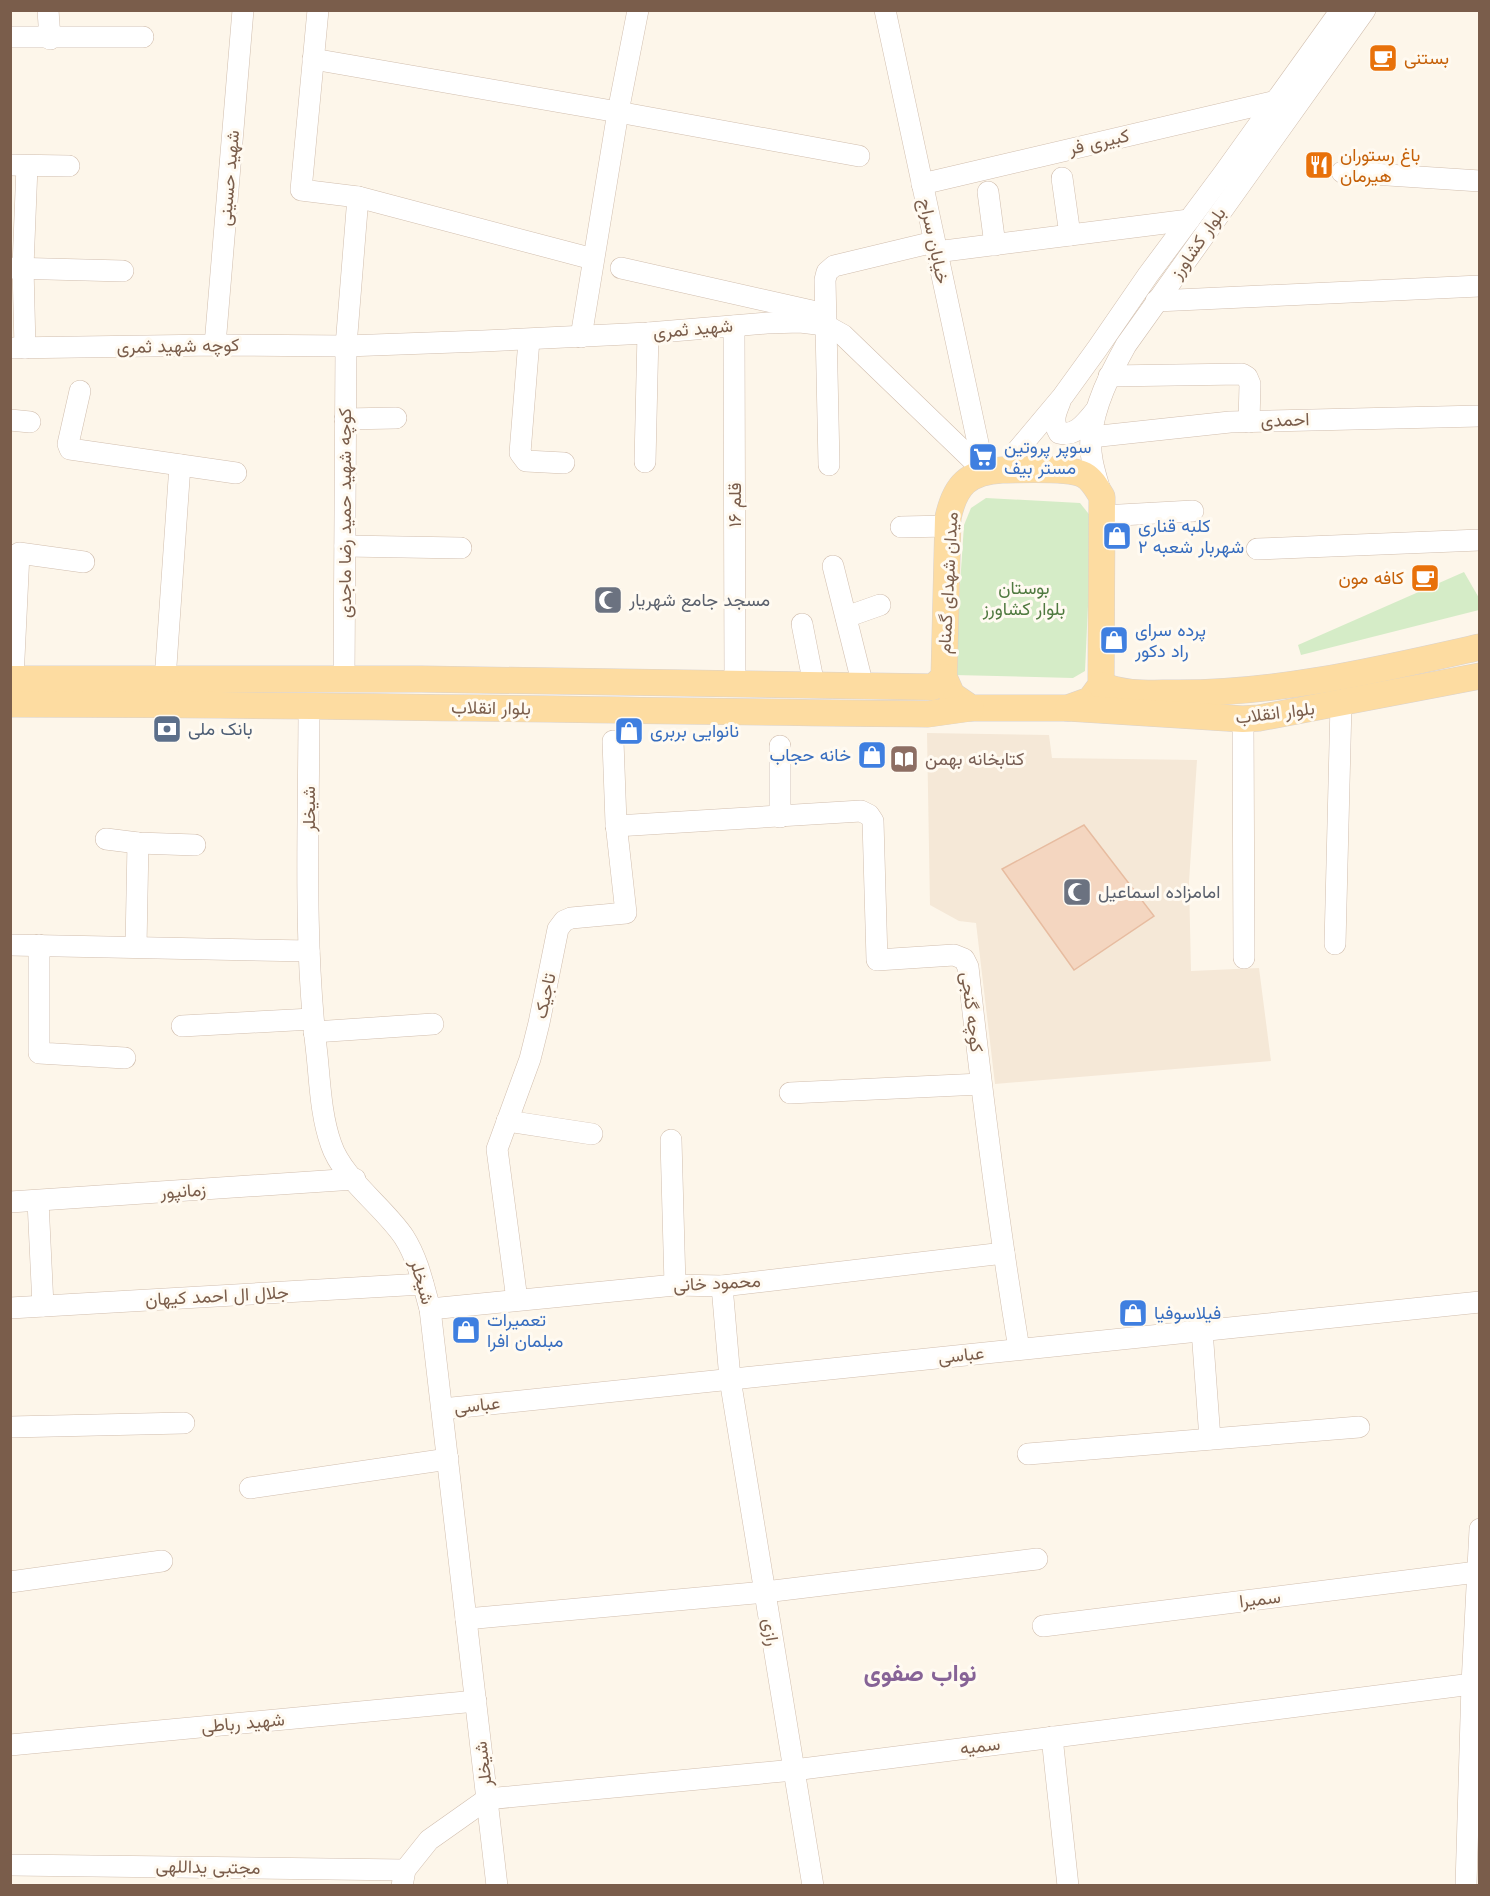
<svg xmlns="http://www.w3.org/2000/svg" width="1490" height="1896" font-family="Jost,Vazirmatn,sans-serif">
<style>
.residential{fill:#f5e8d7}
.green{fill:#d5ecc7}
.building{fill:#f4d6c0;stroke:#e7bca0;stroke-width:1.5}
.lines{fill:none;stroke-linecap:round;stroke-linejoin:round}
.minor-casing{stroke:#d1beae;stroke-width:22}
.major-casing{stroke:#dad2cd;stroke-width:27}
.minor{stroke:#fff;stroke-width:21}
.major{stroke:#fddca1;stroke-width:26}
.labels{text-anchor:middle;stroke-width:6;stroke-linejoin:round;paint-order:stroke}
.food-label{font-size:18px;fill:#c56008;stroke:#fffaf1;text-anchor:start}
.street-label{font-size:18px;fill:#7a5d4b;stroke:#fffaf1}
.shop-label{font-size:18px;fill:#366cbe;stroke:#fffaf1;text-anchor:start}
.park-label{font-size:18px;fill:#507a40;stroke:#fffaf1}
.worship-label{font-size:18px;fill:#5b616d;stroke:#fffaf1;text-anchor:start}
.service-label{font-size:18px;fill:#4e5e75;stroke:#fffaf1;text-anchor:start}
.education-label{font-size:18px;fill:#785e54;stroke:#fffaf1;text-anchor:start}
.district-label{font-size:24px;font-weight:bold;fill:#866396;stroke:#fffaf1}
</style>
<rect width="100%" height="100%" fill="#fdf6ea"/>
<polygon class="residential" points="927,733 1049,735 1052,758 1197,760 1189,882 1191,971 1259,968 1271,1061 995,1084 976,923 959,921 930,905"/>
<g class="green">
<polygon points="986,498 1080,503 1092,518 1085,671 1073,678 954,675 964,525 971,508"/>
<polygon points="1464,572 1479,598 1479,610 1301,655 1298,645"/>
</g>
<polygon class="building" points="1084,825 1154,916 1074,970 1002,869"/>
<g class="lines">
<g class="minor-casing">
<g id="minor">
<polyline points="48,10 50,39"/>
<polyline points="318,10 301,190 358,197 593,259"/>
<polyline points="885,10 984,471"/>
<polyline points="10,37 143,37"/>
<polyline points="313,59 618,112 859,156"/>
<polyline points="10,165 69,166"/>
<polyline points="1342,172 1480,181"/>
<polyline points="1062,178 1070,235"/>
<polyline points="922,184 1276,101"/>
<polyline points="988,192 995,245"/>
<polyline points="936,252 1189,220"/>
<polyline points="10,268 123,271"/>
<polyline points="621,268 812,311 823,322"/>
<polyline points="1156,301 1480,286"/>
<polyline points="734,326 735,684"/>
<polyline points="581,337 618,112 638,10"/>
<polyline points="529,340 520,453 526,461 564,463"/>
<polyline points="215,345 243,10"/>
<polyline points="10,348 215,345 346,346 483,341 648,333 767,323 800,322 825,325 843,335 984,471"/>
<polyline points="25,348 23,267 27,166"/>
<polyline points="1109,376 1242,374 1247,377 1250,384 1249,422"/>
<polyline points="80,391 68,444 70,449 236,473"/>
<path d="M1060 402C1055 414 1052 421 1059 433 1076 437 1086 422 1096 410"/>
<polyline points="345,419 396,418"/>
<polyline points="10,420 30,422"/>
<polyline points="1091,437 1230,422 1480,416"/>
<polyline points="1016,452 1063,396 1097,349 1148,275 1224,173 1341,10"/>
<polyline points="645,462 648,333"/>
<polyline points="829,465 825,280 827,272 834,266 934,242"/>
<path d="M1101 494C1096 476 1089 457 1091 438 1094 405 1110 374 1126 345L1365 10"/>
<polyline points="1102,516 1193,511"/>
<polyline points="901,527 948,526"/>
<polyline points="345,546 461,548"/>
<polyline points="1257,549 1480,540"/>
<polyline points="833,566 863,686"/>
<polyline points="846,617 880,605"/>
<polyline points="802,624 814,685"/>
<polyline points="13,679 19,553 84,562"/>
<polyline points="165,680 180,465"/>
<polyline points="344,680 346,346 358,197"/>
<path d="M309 705C309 821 303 939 317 1055 320 1084 321 1116 331 1144 342 1178 384 1207 404 1237 418 1259 423 1284 430 1309L497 1886"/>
<polyline points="1243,719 1244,958"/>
<polyline points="780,746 780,817"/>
<path d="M616 826 861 811 869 815 873 821 877 960 954 955 964 959 968 967C982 1095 998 1222 1019 1349"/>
<polyline points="106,839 138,843 195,845"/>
<polyline points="1335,944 1341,704"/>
<polyline points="10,945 309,951"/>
<polyline points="39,945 39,1053 125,1058"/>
<polyline points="136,946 138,843"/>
<polyline points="182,1026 312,1019"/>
<polyline points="314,1032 433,1024"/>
<polyline points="790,1093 981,1084"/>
<polyline points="507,1121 592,1134"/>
<polyline points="671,1140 675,1285"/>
<polyline points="38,1201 43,1306"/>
<polyline points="10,1202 355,1179"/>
<polyline points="722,1286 730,1379 813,1886"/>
<polyline points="517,1300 497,1149 530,1059 539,1023 558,929 564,921 571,918 626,913 616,823 613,741"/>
<polyline points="10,1308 423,1284"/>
<polyline points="430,1309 675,1285 722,1286 1004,1253"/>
<polyline points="1202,1330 1210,1439"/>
<polyline points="442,1409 1480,1302"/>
<polyline points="10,1427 184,1423"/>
<polyline points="1028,1454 1359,1427"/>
<polyline points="250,1488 448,1459"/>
<polyline points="10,1582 162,1561"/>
<polyline points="466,1619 765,1592 1037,1559"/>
<polyline points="1043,1626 1477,1572"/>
<polyline points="1052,1737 1068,1886"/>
<polyline points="10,1745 476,1701"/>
<polyline points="10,1865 405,1870"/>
<polyline points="402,1886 405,1870 429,1840 487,1799 794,1770 1472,1684"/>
<polyline points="1466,1886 1472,1684 1480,1529"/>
</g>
</g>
<g class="major-casing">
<g id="major">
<path d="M1002 470C1021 470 1069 467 1084 475 1093 480 1097 489 1102 497L1101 685 1090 700 1068 708H971L952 695 944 677 948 518C955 485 968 472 1002 470Z"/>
<polyline points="10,679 421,679 933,687 944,677"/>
<path d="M1101 685C1124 695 1149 693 1173 693 1277 694 1378 670 1480 647"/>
<path d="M10 704C316 704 622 711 928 714L971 708"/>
<polyline points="1068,708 1243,719 1259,718 1480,676"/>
</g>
</g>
<use href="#minor" class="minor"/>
<use href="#major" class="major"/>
</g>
<defs>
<g id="cafe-square" transform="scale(1.5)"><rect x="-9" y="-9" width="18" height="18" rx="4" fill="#e8710a" stroke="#fffaf1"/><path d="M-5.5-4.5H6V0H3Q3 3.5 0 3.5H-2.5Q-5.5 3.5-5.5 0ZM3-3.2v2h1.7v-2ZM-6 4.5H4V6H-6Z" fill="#fff"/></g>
<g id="restaurant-square" transform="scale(1.5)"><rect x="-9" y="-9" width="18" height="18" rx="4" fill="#e8710a" stroke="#fffaf1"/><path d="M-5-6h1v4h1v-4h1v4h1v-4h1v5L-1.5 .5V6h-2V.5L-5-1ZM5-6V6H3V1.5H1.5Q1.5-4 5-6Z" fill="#fff"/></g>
<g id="supermarket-square" transform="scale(1.5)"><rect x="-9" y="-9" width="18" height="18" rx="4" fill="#3f7fe0" stroke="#fffaf1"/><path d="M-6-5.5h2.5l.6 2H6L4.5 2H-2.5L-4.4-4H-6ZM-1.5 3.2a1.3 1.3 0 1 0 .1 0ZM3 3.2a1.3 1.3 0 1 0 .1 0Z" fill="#fff"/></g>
<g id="shop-square" transform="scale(1.5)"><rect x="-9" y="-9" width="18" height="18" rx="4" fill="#3f7fe0" stroke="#fffaf1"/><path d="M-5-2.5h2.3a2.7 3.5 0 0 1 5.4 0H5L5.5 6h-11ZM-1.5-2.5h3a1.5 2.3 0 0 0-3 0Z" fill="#fff"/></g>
<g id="mosque-square" transform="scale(1.5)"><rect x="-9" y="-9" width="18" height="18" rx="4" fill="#6b7280" stroke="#fffaf1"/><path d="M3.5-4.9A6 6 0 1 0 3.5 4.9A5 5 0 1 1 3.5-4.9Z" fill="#fff"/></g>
<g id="bank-square" transform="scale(1.5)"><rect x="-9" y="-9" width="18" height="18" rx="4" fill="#5c6f8a" stroke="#fffaf1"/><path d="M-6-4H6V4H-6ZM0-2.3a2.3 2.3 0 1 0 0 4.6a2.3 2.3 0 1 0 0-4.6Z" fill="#fff"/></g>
<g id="library-square" transform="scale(1.5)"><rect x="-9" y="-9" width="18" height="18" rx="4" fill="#8d6e63" stroke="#fffaf1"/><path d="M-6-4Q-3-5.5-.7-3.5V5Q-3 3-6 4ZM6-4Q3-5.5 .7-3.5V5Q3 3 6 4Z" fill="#fff"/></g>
</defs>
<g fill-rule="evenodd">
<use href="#cafe-square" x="1383" y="58"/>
<use href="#restaurant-square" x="1319" y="165"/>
<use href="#supermarket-square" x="983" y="457"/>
<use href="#shop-square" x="1117" y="536"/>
<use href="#cafe-square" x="1425" y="578"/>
<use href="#mosque-square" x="608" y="600"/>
<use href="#shop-square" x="1114" y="640"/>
<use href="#bank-square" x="167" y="729"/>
<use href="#shop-square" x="629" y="731"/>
<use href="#shop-square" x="872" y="755"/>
<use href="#library-square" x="904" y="759"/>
<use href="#mosque-square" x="1077" y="892"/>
<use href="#shop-square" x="1133" y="1313"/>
<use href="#shop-square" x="466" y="1330"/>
</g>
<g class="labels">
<g class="food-label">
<text x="1404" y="64">بستنی</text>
<text x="1340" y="161">باغ رستوران<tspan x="1340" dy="21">هیرمان</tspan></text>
<text x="1404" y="584" text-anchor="end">کافه مون</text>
</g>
<g class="street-label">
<text transform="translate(1099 142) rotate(-13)" y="6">کبیری فر</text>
<text transform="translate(229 178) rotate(-85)" y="6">شهید حسینی</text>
<text transform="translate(934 241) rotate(78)" y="6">خیابان سراج</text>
<text transform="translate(1198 243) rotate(-55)" y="6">بلوار کشاورز</text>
<text transform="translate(693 329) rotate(-5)" y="6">شهید ثمری</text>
<text transform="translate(178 346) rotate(-1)" y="6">کوچه شهید ثمری</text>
<text transform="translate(1285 420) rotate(-2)" y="6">احمدی</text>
<text transform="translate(735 505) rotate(-90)" y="6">قلم ۱۶</text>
<text transform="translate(345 513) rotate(-90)" y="6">کوچه شهید حمید رضا ماجدی</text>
<text transform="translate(948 583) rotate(-87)" y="6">میدان شهدای گمنام</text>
<text transform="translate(491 708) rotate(1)" y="6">بلوار انقلاب</text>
<text transform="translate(1275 713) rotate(-7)" y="6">بلوار انقلاب</text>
<text transform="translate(309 809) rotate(-90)" y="6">شیخلر</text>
<text transform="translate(545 996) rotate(-78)" y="6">تاجیک</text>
<text transform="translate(972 1012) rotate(83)" y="6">کوچه گنجی</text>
<text transform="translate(183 1191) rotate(-4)" y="6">زمانپور</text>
<text transform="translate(422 1282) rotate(74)" y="6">شیخلر</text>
<text transform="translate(717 1283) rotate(-3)" y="6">محمود خانی</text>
<text transform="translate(217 1296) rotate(-3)" y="6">جلال ال احمد کیهان</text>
<text transform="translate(961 1355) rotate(-6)" y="6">عباسی</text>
<text transform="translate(477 1405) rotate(-6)" y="6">عباسی</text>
<text transform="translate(1260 1599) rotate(-7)" y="6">سمیرا</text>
<text transform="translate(771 1632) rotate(81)" y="6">رازی</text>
<text transform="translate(243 1723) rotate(-5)" y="6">شهید رباطی</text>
<text transform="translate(980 1746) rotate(-7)" y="6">سمیه</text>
<text transform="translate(483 1764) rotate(-97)" y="6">شیخلر</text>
<text transform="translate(208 1867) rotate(1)" y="6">مجتبی یداللهی</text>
</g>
<g class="shop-label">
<text x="1004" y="453">سوپر پروتین<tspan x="1004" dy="21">مستر بیف</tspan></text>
<text x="1138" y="532">کلبه قناری<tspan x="1138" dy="21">شهربار شعبه ۲</tspan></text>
<text x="1135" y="636">پرده سرای<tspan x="1135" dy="21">راد دکور</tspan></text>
<text x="650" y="737">نانوایی بربری</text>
<text x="851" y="761" text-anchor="end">خانه حجاب</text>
<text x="1154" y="1319">فیلاسوفیا</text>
<text x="487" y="1326">تعمیرات<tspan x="487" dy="21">مبلمان افرا</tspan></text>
</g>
<g class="park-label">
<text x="1024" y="594">بوستان<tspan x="1024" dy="21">بلوار کشاورز</tspan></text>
</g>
<g class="worship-label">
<text x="629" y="606">مسجد جامع شهریار</text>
<text x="1098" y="898">امامزاده اسماعیل</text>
</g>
<g class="service-label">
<text x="188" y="735">بانک ملی</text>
</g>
<g class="education-label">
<text x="925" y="765">کتابخانه بهمن</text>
</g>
<g class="district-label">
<text x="920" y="1681">نواب صفوی</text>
</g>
</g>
<rect width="1490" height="1896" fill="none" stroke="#7a5d4b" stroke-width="24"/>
</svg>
